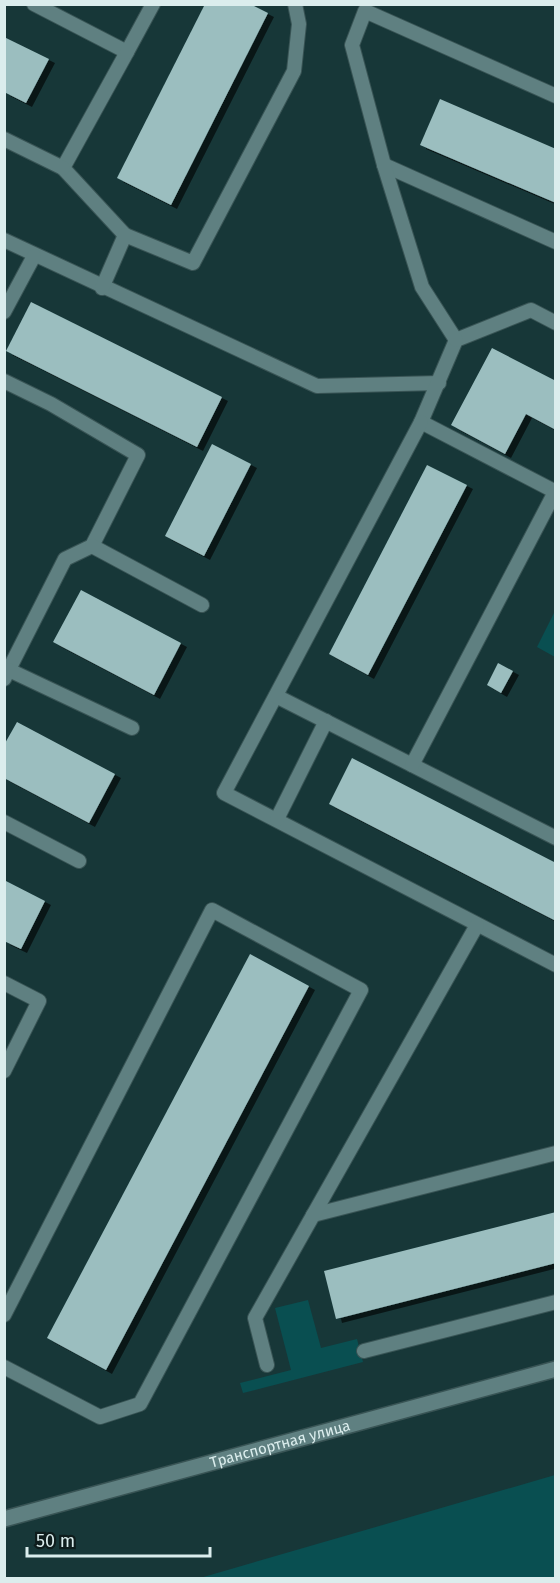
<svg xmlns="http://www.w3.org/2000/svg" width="560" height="1583" font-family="'Fira Sans',sans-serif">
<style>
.green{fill:#094f51}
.building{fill:#9bbebf;filter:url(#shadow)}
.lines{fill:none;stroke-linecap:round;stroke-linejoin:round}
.service-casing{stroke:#395455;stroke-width:16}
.tertiary-casing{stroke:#395455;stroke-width:18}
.service{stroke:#5f8081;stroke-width:14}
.tertiary{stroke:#5f8081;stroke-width:15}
.labels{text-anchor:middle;stroke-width:6;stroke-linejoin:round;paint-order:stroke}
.street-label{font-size:15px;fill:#dbeded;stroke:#0e1c1c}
</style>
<defs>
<filter id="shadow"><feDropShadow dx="6" dy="4" stdDeviation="0" flood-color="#0009"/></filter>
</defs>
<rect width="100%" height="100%" fill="#173738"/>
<g class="green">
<polygon points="555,611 555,657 537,647"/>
<polygon points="308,1300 321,1348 357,1339 363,1362 243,1393 240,1383 291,1370 275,1308"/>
<polygon points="555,1475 555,1578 200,1578"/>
</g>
<g class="building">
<polygon points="205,4 250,4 268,13 171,205 117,178"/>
<polygon points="4,37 49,59 26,103 4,92"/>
<polygon points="440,99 556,149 556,203 420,145"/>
<polygon points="31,302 222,397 197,447 6,351"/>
<polygon points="492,348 556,381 556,430 526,414 505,454 451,425"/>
<polygon points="212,444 251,464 204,556 165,536"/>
<polygon points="427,465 467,485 368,675 329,654"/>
<polygon points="81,590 181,643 154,695 53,642"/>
<polygon points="498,663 513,671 501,693 487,685"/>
<polygon points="17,722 115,774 89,823 4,778 4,745"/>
<polygon points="352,758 556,863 556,921 329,804"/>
<polygon points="4,880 45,901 21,949 4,941"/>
<polygon points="250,954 309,986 106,1370 47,1338"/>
<polygon points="556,1212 556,1263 336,1319 324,1271"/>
</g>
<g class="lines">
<g class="service-casing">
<g id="service">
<polyline points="34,4 127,52 63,168 125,235"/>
<polyline points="127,52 153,4"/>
<polyline points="4,139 63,168"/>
<polyline points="384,165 556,242"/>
<polyline points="4,240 317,386 439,383"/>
<polyline points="102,288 125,235 193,263 294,71 299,24 295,4"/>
<polyline points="4,312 34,256"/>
<polyline points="556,323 531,310 456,340 421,422 556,492"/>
<polyline points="456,340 422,287 384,165 352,45 365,11 556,96"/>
<polyline points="4,381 51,404 138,455 92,546 65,559 4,679"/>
<polyline points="421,422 224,793 556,965"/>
<polyline points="92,546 202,605"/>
<polyline points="9,670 132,728"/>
<polyline points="276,696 556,838"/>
<polyline points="412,765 555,492"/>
<polyline points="277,819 326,721"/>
<polyline points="4,822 79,861"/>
<polyline points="4,983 39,1001 4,1071"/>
<polyline points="313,1215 556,1153"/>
<polyline points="4,1315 212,910 361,990 140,1404 100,1417 4,1367"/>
<polyline points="364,1351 556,1302"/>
<polyline points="267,1365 255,1318 477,925"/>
</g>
</g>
<g class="tertiary-casing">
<g id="tertiary">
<path id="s1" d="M4 1519 556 1369"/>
</g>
</g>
<use href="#service" class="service"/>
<use href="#tertiary" class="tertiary"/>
</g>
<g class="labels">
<g class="street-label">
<text dy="5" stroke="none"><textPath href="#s1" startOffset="286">Транспортная улица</textPath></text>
</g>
</g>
<rect width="560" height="1583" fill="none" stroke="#dbeded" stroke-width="12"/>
<path d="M27 1547v9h183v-9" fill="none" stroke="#dbeded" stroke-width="3"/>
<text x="36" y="1547" font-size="18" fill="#dbeded" stroke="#0e1c1c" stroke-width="4.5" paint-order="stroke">50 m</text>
</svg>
